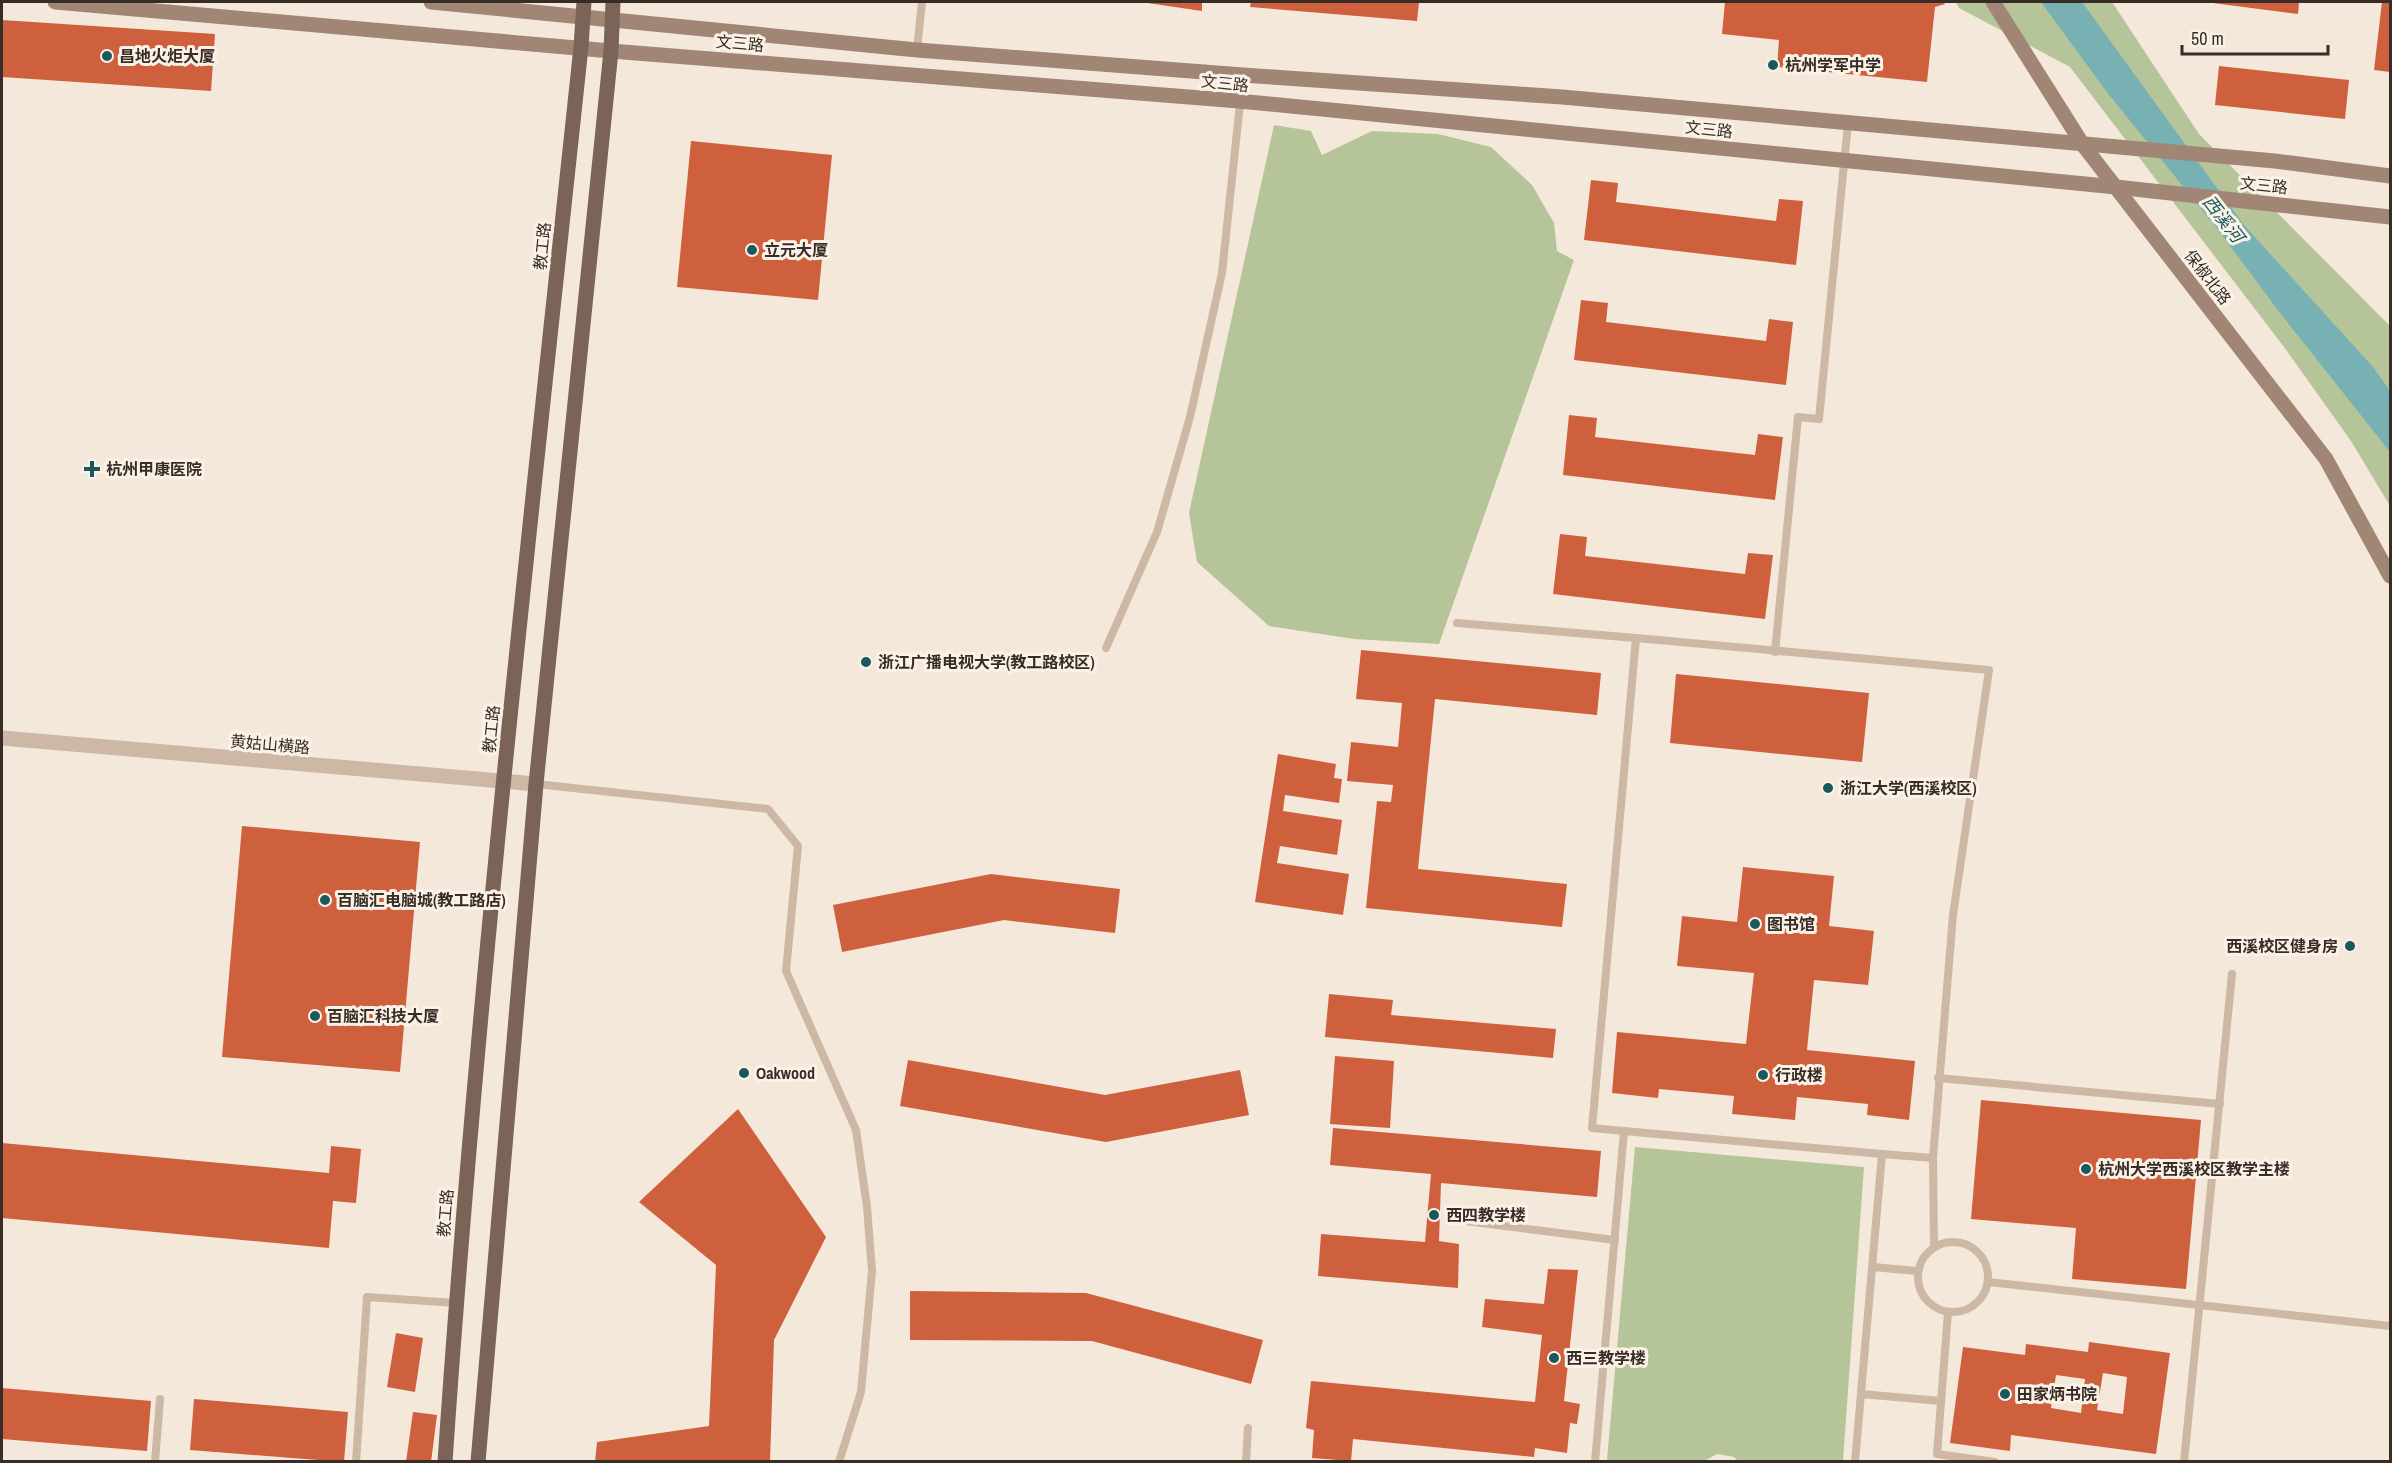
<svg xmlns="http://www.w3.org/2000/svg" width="2392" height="1463" font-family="'Archivo Narrow','Noto Sans SC',sans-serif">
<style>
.green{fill:#b6c499}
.water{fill:#77b1b3}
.building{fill:#cf603d;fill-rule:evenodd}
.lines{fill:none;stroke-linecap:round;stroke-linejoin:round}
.service{stroke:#cdb7a5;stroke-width:8}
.tertiary{stroke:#cdb7a5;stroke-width:15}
.secondary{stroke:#a18676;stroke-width:15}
.primary{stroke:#7b6357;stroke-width:15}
.poi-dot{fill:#19595d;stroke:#fbf2e7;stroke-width:2}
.labels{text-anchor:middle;stroke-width:6;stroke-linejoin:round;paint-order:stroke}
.street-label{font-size:16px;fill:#382c27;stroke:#fbf2e7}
.poi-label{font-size:16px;font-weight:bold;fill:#382c27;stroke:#fbf2e7;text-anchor:start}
.water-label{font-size:18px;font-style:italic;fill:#19595d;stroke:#fbf2e7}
</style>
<rect width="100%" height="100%" fill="#f4e8da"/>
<g class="green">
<polygon points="1956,2 2112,2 2199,134 2390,326 2390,506 2351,441 2284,347 2070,67 1959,8"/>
<polygon points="1274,125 1311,131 1322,155 1372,131 1438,134 1491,147 1532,185 1554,223 1557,251 1574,260 1439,644 1354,639 1269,626 1197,562 1189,513"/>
<polygon points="1635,1147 1864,1167 1843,1461 1738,1461 1734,1457 1717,1454 1704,1461 1607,1460"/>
</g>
<polygon class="water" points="2041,2 2082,2 2243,224 2373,367 2390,391 2390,452 2280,313 2219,231 2106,91"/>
<g class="building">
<polygon points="1141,2 1202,2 1202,11"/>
<polygon points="1251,2 1419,2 1417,21 1250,7"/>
<polygon points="1725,2 1944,2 1945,4 1935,7 1927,82 1777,67 1779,40 1722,34"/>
<polygon points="2205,2 2299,2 2298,14"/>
<polygon points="2382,2 2390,2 2390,72 2374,70"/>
<polygon points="2,20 215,34 211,91 2,77"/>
<polygon points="2219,66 2349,80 2345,119 2215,105"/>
<polygon points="691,141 832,155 818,300 677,287"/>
<polygon points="1591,180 1618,183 1616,202 1776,221 1779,199 1803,201 1796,265 1584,240"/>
<polygon points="1581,300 1608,303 1606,322 1766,341 1769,319 1793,322 1786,385 1574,360"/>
<polygon points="1569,415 1597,418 1595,437 1755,455 1758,434 1783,437 1775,500 1563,475"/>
<polygon points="1560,534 1587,537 1585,556 1745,574 1748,553 1773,555 1765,619 1553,594"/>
<polygon points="1361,650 1601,673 1597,715 1435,699 1418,869 1567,884 1562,927 1366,908 1377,801 1391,802 1393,785 1347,781 1351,742 1398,747 1402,703 1356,699"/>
<polygon points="1676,674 1869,693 1862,762 1670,743"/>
<polygon points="1278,754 1336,764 1334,778 1342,779 1339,803 1285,795 1283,811 1342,820 1337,855 1280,846 1277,863 1349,874 1343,915 1255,902"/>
<polygon points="242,826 420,842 400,1072 222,1057"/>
<polygon points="1743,867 1834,876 1829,926 1874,931 1868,985 1814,980 1807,1050 1915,1061 1909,1120 1867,1115 1868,1104 1797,1097 1795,1120 1732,1114 1734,1096 1659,1089 1658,1098 1612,1093 1617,1032 1746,1044 1754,973 1677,966 1682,916 1737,922"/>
<polygon points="991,874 1120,889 1115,933 1004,920 842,952 833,905"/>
<polygon points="1329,994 1393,1000 1391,1015 1556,1029 1553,1058 1325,1037"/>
<polygon points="1335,1056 1394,1061 1390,1128 1330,1124"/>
<polygon points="908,1060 1105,1095 1240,1070 1249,1115 1106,1142 900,1106"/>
<polygon points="1981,1100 2201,1120 2186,1289 2072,1279 2076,1228 1971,1219"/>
<polygon points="738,1109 826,1237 774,1340 770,1462 595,1462 597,1442 709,1426 716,1265 639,1202"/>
<polygon points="1333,1128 1601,1151 1597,1197 1441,1183 1439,1241 1459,1244 1458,1288 1318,1276 1321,1234 1425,1242 1431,1174 1330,1165"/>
<polygon points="2,1143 329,1173 331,1146 361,1149 356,1203 333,1201 329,1248 2,1218"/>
<polygon points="1548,1269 1578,1270 1564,1401 1580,1404 1577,1424 1570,1423 1567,1453 1535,1448 1534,1457 1353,1439 1351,1461 1312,1458 1314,1430 1306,1428 1311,1381 1535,1402 1542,1335 1482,1327 1485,1299 1544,1304"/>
<polygon points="910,1291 1086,1293 1263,1340 1251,1384 1092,1341 910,1340"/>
<polygon points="396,1333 423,1338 415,1392 387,1387"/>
<path d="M2089 1342 2170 1353 2156 1454 2011 1435 2010 1451 1950 1443 1963 1347 2025 1355 2026 1344 2088 1352ZM2103 1373 2127 1377 2123 1414 2097 1410ZM2056 1375 2085 1379 2081 1413 2051 1408Z"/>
<polygon points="2,1388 151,1401 147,1451 2,1439"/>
<polygon points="194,1399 348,1412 344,1462 190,1450"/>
<polygon points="413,1412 437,1415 431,1462 406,1462"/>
</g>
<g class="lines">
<g class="service">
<polyline points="917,50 922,2"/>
<polyline points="1457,623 1636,638"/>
<polyline points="1106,648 1157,532 1190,417 1222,273 1243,75"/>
<polyline points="1775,652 1798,417 1819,419 1848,123"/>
<polyline points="536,784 768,809 798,846 786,971 856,1130 867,1207 872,1271 861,1392 839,1462"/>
<polyline points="1938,1078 2220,1104"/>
<polyline points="1624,1131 1592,1128 1636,638 1989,670 1953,915 1933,1158 1934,1246"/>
<polyline points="1882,1154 1933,1158"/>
<polyline points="1450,1219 1615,1240"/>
<circle cx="1953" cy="1277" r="35"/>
<polyline points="1873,1267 1917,1271"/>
<polyline points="1988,1282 2390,1326"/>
<polyline points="1948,1312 1937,1454 1995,1462"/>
<polyline points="1861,1394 1941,1401"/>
<polyline points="155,1462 160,1399"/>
<polyline points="356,1462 367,1297 456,1303"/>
<polyline points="1246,1462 1248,1428"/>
<polyline points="1595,1462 1624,1131 1882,1154 1855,1462"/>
<polyline points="2184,1462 2232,974"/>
</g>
<polyline class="tertiary" points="2,738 536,784"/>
<g class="secondary">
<polyline points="55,2 611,51 1239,101 2116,187 2390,217"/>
<polyline points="431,2 917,50 1243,75 1562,97 2275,161 2390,176"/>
<polyline points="1993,2 2083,145 2326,459 2390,576"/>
</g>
<g class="primary">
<path d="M445 1462C477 989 531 518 581 47L584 2"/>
<polyline points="478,1462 536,784 611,51 613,2"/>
</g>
</g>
<g class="poi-dot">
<circle cx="107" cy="56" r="6"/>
<circle cx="1773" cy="65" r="6"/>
<circle cx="752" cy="250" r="6"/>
<path d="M89 460h6v6h6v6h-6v6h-6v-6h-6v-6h6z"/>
<circle cx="866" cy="662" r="6"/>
<circle cx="1828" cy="788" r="6"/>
<circle cx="325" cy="900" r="6"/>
<circle cx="1755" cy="924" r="6"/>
<circle cx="2350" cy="946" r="6"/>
<circle cx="315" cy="1016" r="6"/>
<circle cx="744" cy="1073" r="6"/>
<circle cx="1763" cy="1075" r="6"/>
<circle cx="2086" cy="1169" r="6"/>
<circle cx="1434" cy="1215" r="6"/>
<circle cx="1554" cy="1358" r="6"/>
<circle cx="2005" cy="1394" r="6"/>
</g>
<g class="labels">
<g class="street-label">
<text transform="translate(740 43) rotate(5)" y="6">文三路</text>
<text transform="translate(1225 83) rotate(6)" y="6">文三路</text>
<text transform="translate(1709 129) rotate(6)" y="6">文三路</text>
<text transform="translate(2264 185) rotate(6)" y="6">文三路</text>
<text transform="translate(542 246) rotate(-84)" y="6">教工路</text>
<text transform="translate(2208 277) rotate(52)" y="6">保俶北路</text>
<text transform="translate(491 729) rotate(-84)" y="6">教工路</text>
<text transform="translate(270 744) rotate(5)" y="6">黄姑山横路</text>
<text transform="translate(445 1213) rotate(-85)" y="6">教工路</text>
</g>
<g class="poi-label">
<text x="119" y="62">昌地火炬大厦</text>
<text x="1785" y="71">杭州学军中学</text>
<text x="764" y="256">立元大厦</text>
<text x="106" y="475">杭州甲康医院</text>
<text x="878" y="668">浙江广播电视大学(教工路校区)</text>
<text x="1840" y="794">浙江大学(西溪校区)</text>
<text x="337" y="906">百脑汇电脑城(教工路店)</text>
<text x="1767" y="930">图书馆</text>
<text x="2338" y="952" text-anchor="end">西溪校区健身房</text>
<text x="327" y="1022">百脑汇科技大厦</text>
<text x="756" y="1079">Oakwood</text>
<text x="1775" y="1081">行政楼</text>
<text x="2098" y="1175">杭州大学西溪校区教学主楼</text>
<text x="1446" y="1221">西四教学楼</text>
<text x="1566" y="1364">西三教学楼</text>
<text x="2017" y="1400">田家炳书院</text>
</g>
<g class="water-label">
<text transform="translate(2223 219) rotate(52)" y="6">西溪河</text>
</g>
</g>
<rect width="2392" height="1463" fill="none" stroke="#382c27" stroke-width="6"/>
<path d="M2182 45v9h146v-9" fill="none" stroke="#382c27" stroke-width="3"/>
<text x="2191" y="45" font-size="18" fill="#382c27" stroke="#fbf2e7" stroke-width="4.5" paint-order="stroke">50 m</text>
</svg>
